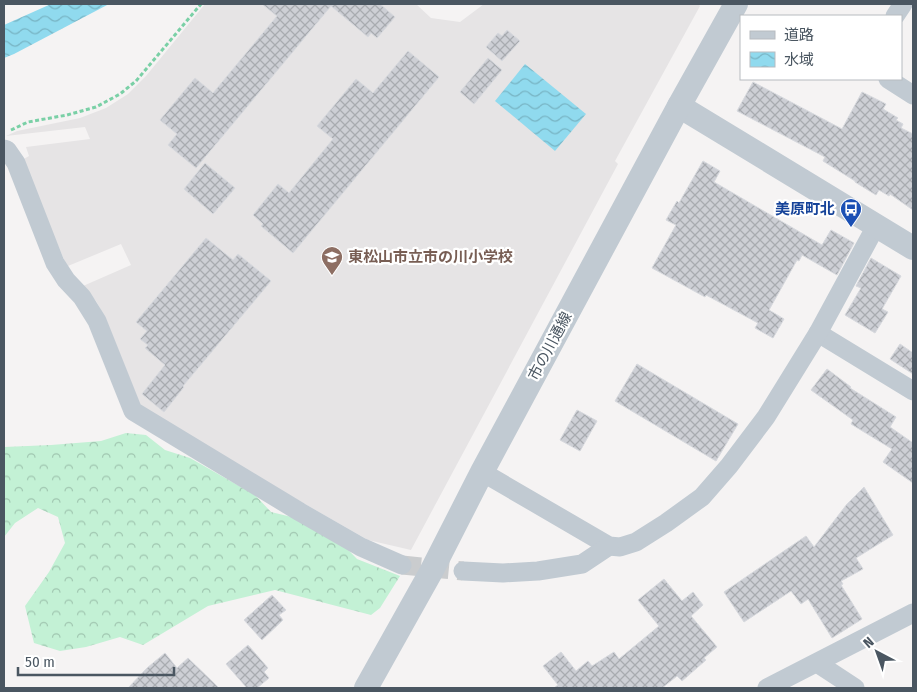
<svg xmlns="http://www.w3.org/2000/svg" width="917" height="692" font-family="'Fira Sans Condensed','Noto Sans JP',sans-serif">
<style>
.education{fill:#e6e4e5}
.forest{fill:url(#forest-crowns)}
.water{fill:url(#water-waves)}
.building{fill:url(#building-cross-hatch);stroke:#d7d9de}
.lines{fill:none;stroke-linecap:round;stroke-linejoin:round}
.minor-tunnel{stroke:#caccce;stroke-width:19;stroke-dasharray:19 9;stroke-linecap:butt}
.path{stroke:#7ad0a6;stroke-width:3;stroke-dasharray:4 2.5;stroke-linecap:butt}
.minor{stroke:#c1cad2;stroke-width:19}
.tertiary{stroke:#c1cad2;stroke-width:24}
.labels{text-anchor:middle;stroke-width:4.5;stroke-linejoin:round;paint-order:stroke}
.transit-label{font-size:15px;font-weight:bold;fill:#164399;stroke:#fff;text-anchor:end}
.education-label{font-size:15px;font-weight:bold;fill:#785e54;stroke:#fff;text-anchor:start}
.street-label{font-size:15px;fill:#4a5661;stroke:#fff}
</style>
<defs>
<pattern id="forest-crowns" width="20" height="18" patternUnits="userSpaceOnUse" patternTransform="scale(1.25)"><rect width="20" height="18" fill="#c3f1d5"/><path d="M2 6a3 3 0 1 1 6 0M12 15a3 3 0 1 1 6 0" fill="none" stroke="#a0c6b0"/></pattern>
<pattern id="water-waves" width="16" height="10" patternUnits="userSpaceOnUse" patternTransform="scale(1.25)"><rect width="16" height="10" fill="#90daee"/><path d="M0 5q4-4 8 0t8 0" fill="none" stroke="#78b4c4"/></pattern>
<pattern id="building-cross-hatch" width="8" height="8" patternUnits="userSpaceOnUse" patternTransform="scale(1.25)"><rect width="8" height="8" fill="#cdcfd5"/><path d="M0 0l8 8M0 8l8-8" fill="none" stroke="#a8abb0"/></pattern>
</defs>
<rect width="100%" height="100%" fill="#f5f3f3"/>
<polygon class="education" points="205,4 416,4 431,18 460,22 484,4 698,4 700,6 615,161 618,164 411,550 368,540 144,412 135,402 100,308 96,301 83,286 131,265 121,244 68,266 65,262 22,160 29,156 26,147 90,139 85,127 6,136 17,131 80,118 106,108 128,94 146,76"/>
<polygon class="forest" points="126,433 146,435 165,450 190,458 255,495 271,512 300,519 331,532 357,559 400,576 380,608 371,615 275,590 208,606 143,645 120,637 86,647 60,651 34,643 25,606 49,572 65,543 58,517 38,508 15,523 4,537 4,447 51,445 101,441"/>
<g class="water">
<polygon points="51,4 109,4 14,54 4,58 4,25"/>
<polygon points="525,64 586,114 555,151 495,101"/>
</g>
<g class="building">
<polygon points="262,4 380,4 395,17 377,38 371,33 368,37 331,6 196,168 168,145 177,134 160,120 195,78 213,93 277,16"/>
<polygon points="507,30 520,41 502,61 486,47 498,33 502,36"/>
<polygon points="408,51 439,77 293,253 261,226 263,224 253,215 278,184 289,193 333,139 317,126 356,79 373,93"/>
<polygon points="488,58 502,70 474,104 460,92"/>
<polygon points="753,82 842,129 862,92 886,104 883,109 898,118 896,120 903,124 901,128 913,134 913,210 890,194 889,196 879,190 876,195 855,182 855,181 823,161 825,157 737,111"/>
<polygon points="703,161 720,171 714,182 822,245 831,230 854,243 837,275 802,255 799,261 797,260 769,310 784,319 773,338 755,328 758,323 706,295 705,297 652,268 676,225 666,220 677,201 679,203"/>
<polygon points="205,163 235,188 213,214 184,189"/>
<polygon points="206,238 233,260 238,254 271,281 183,386 184,387 164,412 142,394 165,365 145,348 148,345 140,339 147,331 136,322"/>
<polygon points="871,258 901,276 882,309 888,312 875,333 845,315 861,288 856,286"/>
<polygon points="900,344 913,353 913,374 890,359"/>
<polygon points="637,364 738,424 716,461 615,401"/>
<polygon points="827,369 851,387 850,388 896,417 890,427 913,443 913,483 883,462 892,449 851,424 853,420 811,390"/>
<polygon points="577,410 597,421 580,451 560,440"/>
<polygon points="864,487 893,535 856,558 863,569 841,581 843,584 841,585 862,619 832,638 808,599 801,604 791,591 744,622 724,592 806,536 814,547 847,504"/>
<polygon points="664,579 682,601 693,592 703,605 691,616 717,647 704,658 706,660 682,681 677,676 662,688 554,688 558,685 543,666 561,652 576,671 588,661 592,666 614,652 619,659 659,626 638,600"/>
<polygon points="272,595 286,610 279,615 283,620 262,640 244,620"/>
<polygon points="248,645 268,668 264,672 269,678 257,688 247,688 226,664"/>
<polygon points="165,653 177,668 188,658 219,688 128,688 147,668"/>
</g>
<g class="lines">
<polyline class="minor-tunnel" points="402,565 463,571"/>
<polyline class="path" points="11,130 28,122 67,115 96,107 120,94 136,81 201,4"/>
<g class="minor">
<polyline points="895,16 903,4"/>
<polyline points="888,79 913,95"/>
<polyline points="4,149 7,150 16,163 55,263 66,280 82,297 97,321 133,411 300,512 361,547 402,565"/>
<polyline points="818,333 913,391"/>
<polyline points="482,472 609,546 620,547 636,542 666,523 702,497 729,466 766,417 818,333 876,226"/>
<polyline points="463,571 503,573 538,571 582,564 609,546"/>
<polyline points="817,663 855,688"/>
<polyline points="767,688 913,613"/>
</g>
<g class="tertiary">
<polyline points="679,106 913,248"/>
<polyline points="366,688 431,572 482,472 679,106 736,4"/>
</g>
</g>
<defs>
<g id="bus-pin" transform="scale(1.125)"><path d="M0 17L-7.5 6A9.5 9.5 0 1 1 7.5 6Z" fill="#1a4fb4" stroke="#fff"/><path d="M-5-6H5V4H4V6H2V4H-2V6H-4V4H-5ZM-3.5-4V0h7V-4ZM-3.5 1.2v1.5H-2V1.2ZM2 1.2v1.5H3.5V1.2Z" fill="#fff"/></g>
<g id="school-pin" transform="scale(1.125)"><path d="M0 17L-7.5 6A9.5 9.5 0 1 1 7.5 6Z" fill="#8d6e63" stroke="#fff"/><path d="M0-5L7-2L0 1L-7-2ZM-4 1L0 2.5L4 1V4Q0 6-4 4Z" fill="#fff"/></g>
</defs>
<g fill-rule="evenodd">
<use href="#bus-pin" x="851" y="209"/>
<use href="#school-pin" x="332" y="257"/>
</g>
<g class="labels">
<g class="transit-label">
<text x="835" y="214">美原町北</text>
</g>
<g class="education-label">
<text x="348" y="262">東松山市立市の川小学校</text>
</g>
<g class="street-label">
<text transform="translate(550 346) rotate(-62)" y="5">市の川通線</text>
</g>
</g>
<rect width="917" height="692" fill="none" stroke="#4a5661" stroke-width="10"/>
<rect x="740" y="15" width="162" height="65" fill="#ffffff" stroke="#b7bbc0"/>
<rect x="750" y="31" width="25" height="8" fill="#c1cad2" stroke="#b7bbc0"/>
<text x="784" y="40" font-size="15" fill="#4a5661">道路</text>
<rect x="750" y="52" width="25" height="15" fill="url(#water-waves)" stroke="#b7bbc0"/>
<text x="784" y="65" font-size="15" fill="#4a5661">水域</text>
<g transform="translate(877 652) rotate(319)" stroke="#ffffff" stroke-width="4" paint-order="stroke">
<path d="M0-4L9 19L0 12L-9 19Z" fill="#4a5661"/>
<text y="-8" font-size="14" font-weight="bold" text-anchor="middle" fill="#4a5661">N</text>
</g>
<path d="M18 667v8h156v-8" fill="none" stroke="#4a5661" stroke-width="2.5"/>
<text x="25" y="667" font-size="15" fill="#4a5661" stroke="#ffffff" stroke-width="4" paint-order="stroke">50 m</text>
</svg>
